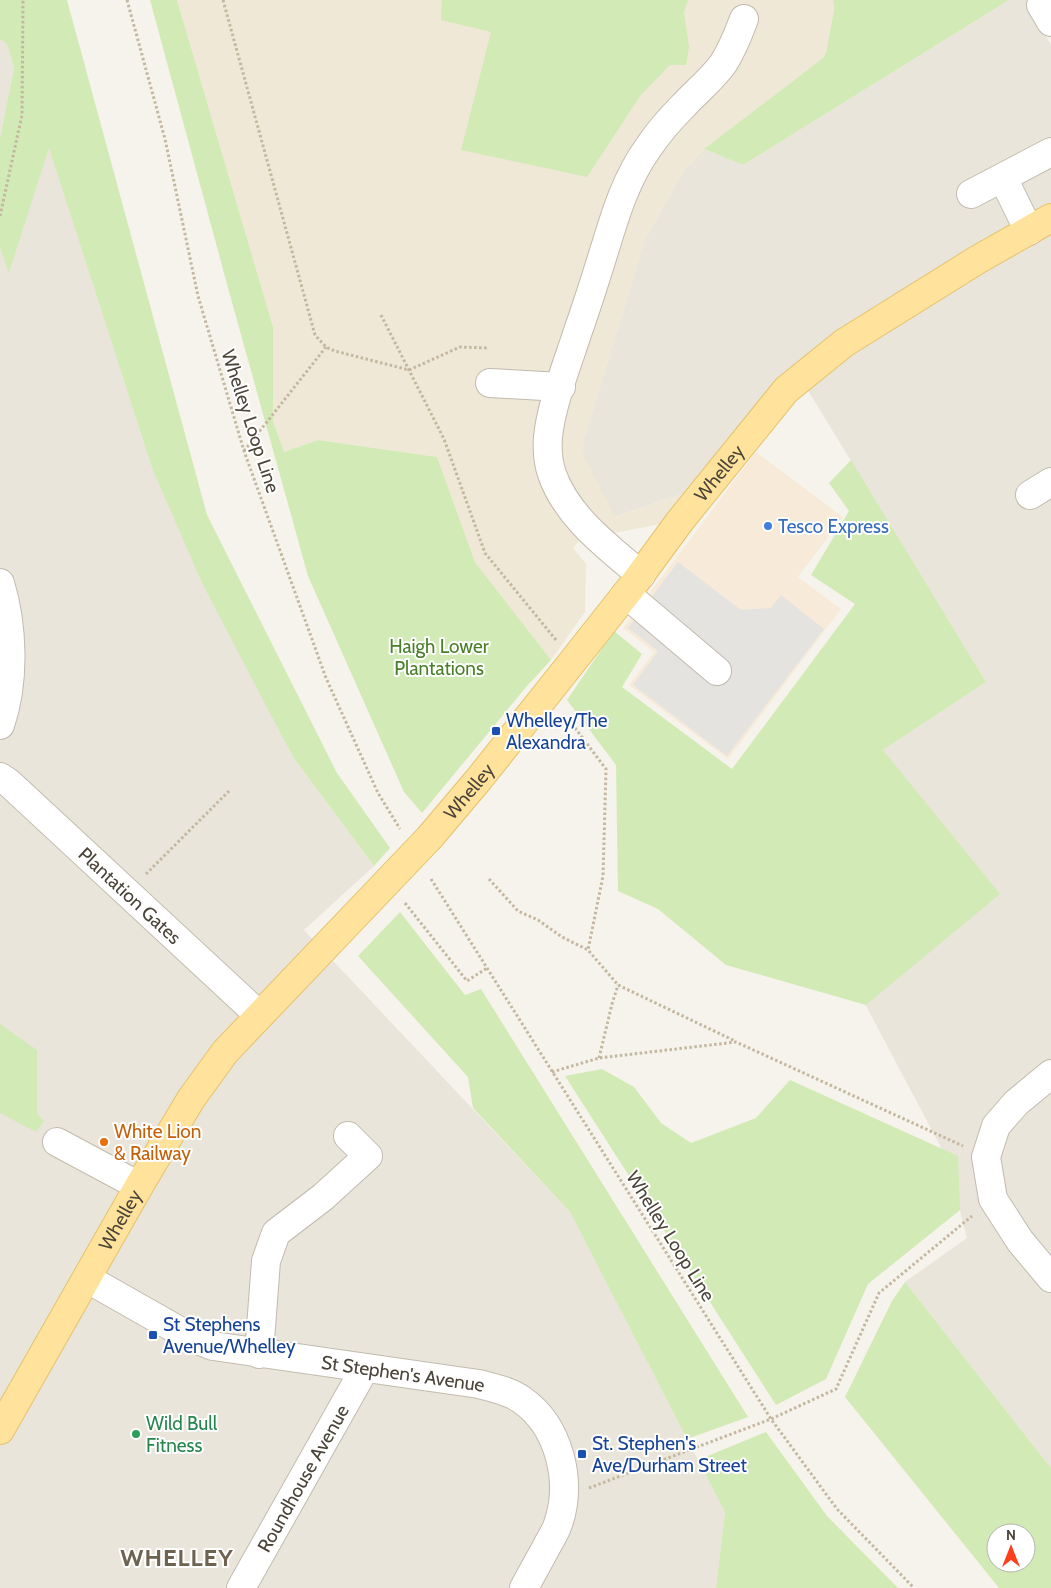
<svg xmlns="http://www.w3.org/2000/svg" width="1051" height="1588" font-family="Cabin,sans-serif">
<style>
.residential{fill:#eae5da}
.commercial{fill:#f7ead8}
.education{fill:#efe8d6}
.green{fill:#d2eab5;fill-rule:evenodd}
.parking{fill:#e5e3e0}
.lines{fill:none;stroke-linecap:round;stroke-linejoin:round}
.minor-casing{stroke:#c2bbae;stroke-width:30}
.major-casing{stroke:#e6c16a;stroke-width:30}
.path{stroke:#c4b79f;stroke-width:3;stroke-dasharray:2.5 2.5;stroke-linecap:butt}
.minor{stroke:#fff;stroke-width:28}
.major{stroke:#ffe39c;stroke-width:28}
.major-bridge-casing{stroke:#e6c16a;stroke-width:30;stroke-linecap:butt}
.major-bridge{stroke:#ffe39c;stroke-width:28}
.shop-dot{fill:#3f7fe0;stroke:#fff;stroke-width:2}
.transit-dot{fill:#1a4fb4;stroke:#fff;stroke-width:2}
.food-dot{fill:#e8710a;stroke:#fff;stroke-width:2}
.leisure-dot{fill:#2e9e5b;stroke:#fff;stroke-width:2}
.labels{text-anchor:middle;stroke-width:4;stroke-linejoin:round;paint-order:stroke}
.street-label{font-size:19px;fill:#4b4439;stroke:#fff}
.shop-label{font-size:19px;fill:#366cbe;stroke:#fff;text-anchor:start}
.park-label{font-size:19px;fill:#4a7f2a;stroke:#fff}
.transit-label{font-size:19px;fill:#164399;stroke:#fff;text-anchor:start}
.food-label{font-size:19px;fill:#c56008;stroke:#fff;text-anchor:start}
.leisure-label{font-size:19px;fill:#27864d;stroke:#fff;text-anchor:start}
.district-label{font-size:24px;font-weight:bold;letter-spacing:1px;fill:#6e6250;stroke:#fff}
</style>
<rect width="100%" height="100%" fill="#f6f3ec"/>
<g class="residential">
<polygon points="1009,0 1026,0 1051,45 1051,1468 905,1282 967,1238 946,1157 863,1000 883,750 986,682 793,366 691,491 614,517 582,453 584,438 645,239 682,173 704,149 743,165"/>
<polygon points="0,39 7,43 14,68 0,138"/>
<polygon points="49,147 152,468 293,757 374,866 304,930 570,1212 725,1512 716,1588 0,1588 0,248 9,272"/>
</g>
<polygon class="commercial" points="756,452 843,517 798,577 841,609 728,759 629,685 654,652 623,628"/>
<polygon class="education" points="177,0 833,0 834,10 826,53 823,58 704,149 682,173 645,239 584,438 582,453 615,517 691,491 665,523 610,534 594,524 573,548 586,564 585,612 551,660 475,562 437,457 318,440 284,452 273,421 273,327"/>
<g class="green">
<polygon points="0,0 67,0 207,515 337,773 390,848 374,866 293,757 203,585 152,468 49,148 9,273 0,248 0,138 14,68 7,44 0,39"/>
<polygon points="150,0 177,0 273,327 273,421 284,452 318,440 437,457 475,562 551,660 527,686 422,813 404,792 308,576 230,295"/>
<polygon points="442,0 688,0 684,12 689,47 686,65 670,65 640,96 587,177 461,150 491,32 441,20"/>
<polygon points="833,0 1009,0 743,165 704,149 823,58 826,53 834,10"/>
<polygon points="851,460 986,682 883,750 1000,894 866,1005 726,965 658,909 618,891 616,765 567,700 614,631 642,654 622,687 732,769 855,604 811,575 849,511 829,483"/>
<polygon points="400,912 465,995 481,989 748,1417 687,1439 570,1212 473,1108 468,1077 358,956"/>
<polygon points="0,1024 37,1050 37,1114 44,1121 36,1132 0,1113"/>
<polygon points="602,1069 634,1087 661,1123 691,1143 756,1118 790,1080 958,1156 960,1210 868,1284 826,1379 776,1405 565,1076"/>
<path d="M905 1282 1051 1468V1588H999L845 1397 892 1301ZM996 1533H1026V1563H996Z"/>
<polygon points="766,1432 827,1516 898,1588 716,1588 725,1512 698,1460"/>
</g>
<polygon class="parking" points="678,562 741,610 771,608 781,595 824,629 727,756 633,685 658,651 628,628"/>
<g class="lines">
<g class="minor-casing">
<g id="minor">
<polyline points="1041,5 1051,22"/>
<polyline points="1003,178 1029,231"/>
<polyline points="971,194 1051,152"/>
<polyline points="490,383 561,387"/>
<polyline points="1030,495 1051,482"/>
<path d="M641 575C608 547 567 517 552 474 548 462 547 449 548 437 551 405 568 362 578 331 588 303 597 274 606 245 616 212 627 177 648 148 658 133 671 118 684 105 697 91 712 79 723 64 732 50 738 35 744 19"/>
<path d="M0 583C13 626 15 682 0 725"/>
<polyline points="626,594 717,671"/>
<path id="s1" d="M0 777 9 783 259 1015"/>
<polyline points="1051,1074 1016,1103 996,1126 986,1157 993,1199 1020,1241 1051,1278"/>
<polyline points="57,1142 139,1186"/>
<path id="s2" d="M88 1279 190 1337 213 1346 479 1384C493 1388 510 1391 522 1400 559 1426 573 1481 558 1524 556 1531 551 1538 548 1544 540 1559 532 1573 524 1588"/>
<polyline points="259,1354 266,1261 276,1233 323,1197 368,1156 348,1136"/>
<path id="s3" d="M241 1588 365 1368"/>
</g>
</g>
<g class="major-casing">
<g id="major">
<path id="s4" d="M430 837 479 779 573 661 633 585 680 521 786 390 844 343 977 260 1051 218"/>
<path id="s5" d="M0 1430 139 1186 191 1099 225 1052 388 881"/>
</g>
</g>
<g class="path">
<polyline points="127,0 165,139 198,296 244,451 326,678 378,793 400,829"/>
<polyline points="223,0 315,335 326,347 335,351 409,370 460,347 489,348"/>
<polyline points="0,216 22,115 23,0"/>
<polyline points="381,315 444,439 485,553 556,640"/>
<polyline points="244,451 326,347"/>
<polyline points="569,720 606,769 603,876 588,950"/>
<polyline points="146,874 229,791"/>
<polyline points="431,879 771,1419 837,1509 914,1588"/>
<polyline points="489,879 518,911 538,920 562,937 588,950 618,985 735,1041"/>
<polyline points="405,903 467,981 487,968"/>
<polyline points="599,1058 612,1004 618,985"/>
<polyline points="552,1072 599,1058 736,1042 963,1146"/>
<polyline points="589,1488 771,1419 836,1389 879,1293 972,1216"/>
</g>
<use href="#minor" class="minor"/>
<use href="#major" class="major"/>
<g class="major-bridge-casing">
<polyline id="major-bridge" points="388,881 430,837"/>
</g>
<use href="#major-bridge" class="major-bridge"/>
</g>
<circle class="shop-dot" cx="768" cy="526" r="5"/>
<g class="transit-dot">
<rect x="491" y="726" width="10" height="10" rx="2.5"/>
<rect x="148" y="1330" width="10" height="10" rx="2.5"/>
<rect x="577" y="1449" width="10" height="10" rx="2.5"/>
</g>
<circle class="food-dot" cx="104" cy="1142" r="5"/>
<circle class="leisure-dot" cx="136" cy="1434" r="5"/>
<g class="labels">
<g class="street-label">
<text transform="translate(251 421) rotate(72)" y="7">Whelley Loop Line</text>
<text dy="7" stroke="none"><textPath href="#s4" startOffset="465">Whelley</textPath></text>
<text dy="7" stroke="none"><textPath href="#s4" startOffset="60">Whelley</textPath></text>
<text dy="7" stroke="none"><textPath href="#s1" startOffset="176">Plantation Gates</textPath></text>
<text dy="7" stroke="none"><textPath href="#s5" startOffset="242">Whelley</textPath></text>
<text transform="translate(671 1236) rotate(58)" y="7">Whelley Loop Line</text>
<text dy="7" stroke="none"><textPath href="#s2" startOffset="334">St Stephen's Avenue</textPath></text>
<text dy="7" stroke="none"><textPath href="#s3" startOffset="126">Roundhouse Avenue</textPath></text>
</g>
<g class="shop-label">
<text x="778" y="533">Tesco Express</text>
</g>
<g class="park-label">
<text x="439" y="653">Haigh Lower<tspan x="439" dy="22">Plantations</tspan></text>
</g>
<g class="transit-label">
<text x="506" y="727">Whelley/The<tspan x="506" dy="22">Alexandra</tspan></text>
<text x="163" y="1331">St Stephens<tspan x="163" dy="22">Avenue/Whelley</tspan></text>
<text x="592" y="1450">St. Stephen's<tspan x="592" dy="22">Ave/Durham Street</tspan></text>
</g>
<g class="food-label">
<text x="114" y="1138">White Lion<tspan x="114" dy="22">&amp; Railway</tspan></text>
</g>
<g class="leisure-label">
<text x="146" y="1430">Wild Bull<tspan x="146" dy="22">Fitness</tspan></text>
</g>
<g class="district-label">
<text x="177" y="1566">WHELLEY</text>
</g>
</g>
<g transform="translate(1011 1548)"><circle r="24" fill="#ffffff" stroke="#b7b4b0"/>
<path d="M0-4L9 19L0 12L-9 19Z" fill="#fc3f1d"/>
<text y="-8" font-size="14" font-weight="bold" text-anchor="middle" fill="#4b4439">N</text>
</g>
</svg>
